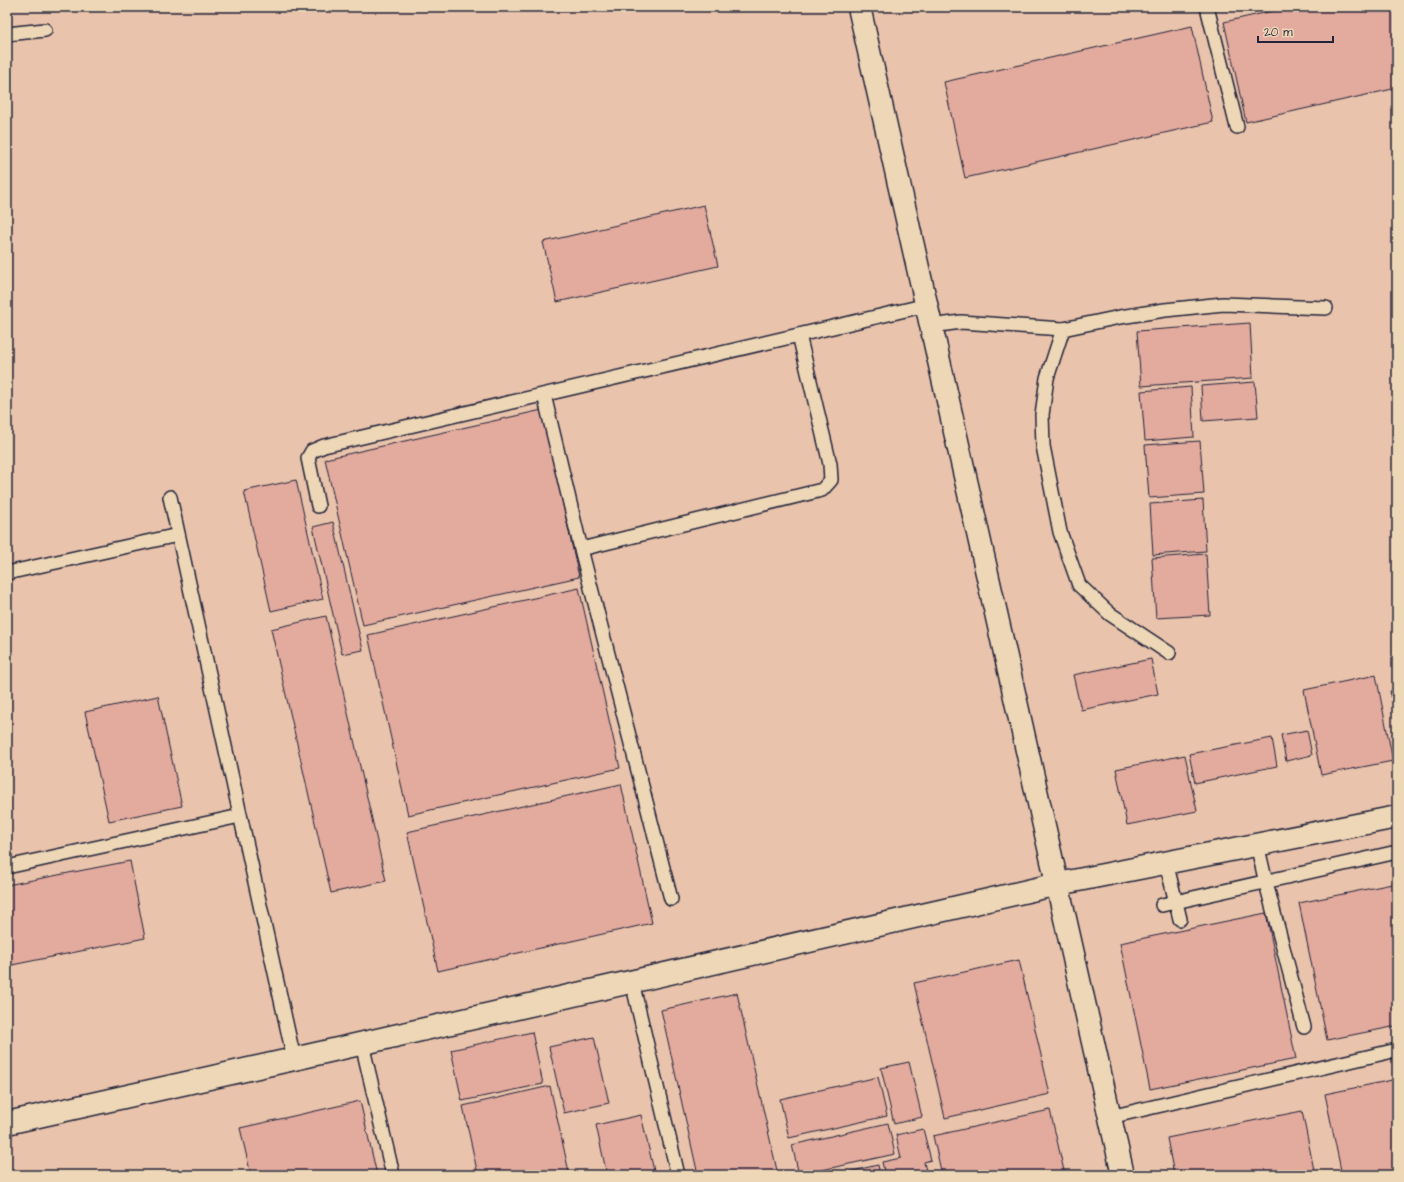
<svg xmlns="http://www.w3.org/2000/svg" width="1404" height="1182" font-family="'Architects Daughter',sans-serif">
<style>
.built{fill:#e9c3ab}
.building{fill:#e3aa9e;stroke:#22223b}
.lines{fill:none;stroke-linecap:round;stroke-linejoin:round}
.service-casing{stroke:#22223b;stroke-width:16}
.minor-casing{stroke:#22223b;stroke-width:25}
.tertiary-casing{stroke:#22223b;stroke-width:25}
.service{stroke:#edd7b6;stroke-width:13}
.minor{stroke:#edd7b6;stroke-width:22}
.tertiary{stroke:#edd7b6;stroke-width:22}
</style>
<rect width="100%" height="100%" fill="#ebceb1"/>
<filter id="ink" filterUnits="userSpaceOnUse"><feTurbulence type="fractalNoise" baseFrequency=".025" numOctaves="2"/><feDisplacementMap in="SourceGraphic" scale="8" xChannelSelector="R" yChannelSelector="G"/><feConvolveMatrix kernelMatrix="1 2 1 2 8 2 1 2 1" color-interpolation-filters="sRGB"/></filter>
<g filter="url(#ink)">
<rect class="built" x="7" y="7" width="1390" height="1168"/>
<g class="building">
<polygon points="1291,7 1397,7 1397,88 1246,122 1224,22"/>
<polygon points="1192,26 1213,122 965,178 944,82"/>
<polygon points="704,205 718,266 557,302 543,242"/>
<polygon points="1250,323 1253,378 1141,386 1137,331"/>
<polygon points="1255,382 1258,417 1203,421 1201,386"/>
<polygon points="1191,387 1194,437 1145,441 1141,391"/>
<polygon points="542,410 579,577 363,625 325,459"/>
<polygon points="1200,441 1204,494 1149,498 1145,445"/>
<polygon points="296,480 323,599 271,611 244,491"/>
<polygon points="1203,500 1206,551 1153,555 1150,504"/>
<polygon points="333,522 363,650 342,654 313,527"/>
<polygon points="1206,554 1210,615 1156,618 1152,558"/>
<polygon points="579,588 620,768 408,815 368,635"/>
<polygon points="326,616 386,881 331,893 271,629"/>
<polygon points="1151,659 1158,694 1081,710 1073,675"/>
<polygon points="1376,675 1393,761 1321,775 1304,690"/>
<polygon points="1397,690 1397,725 1390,691"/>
<polygon points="158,696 182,806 109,821 85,712"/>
<polygon points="1307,730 1312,755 1286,761 1281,735"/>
<polygon points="1272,738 1277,766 1195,783 1189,754"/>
<polygon points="1185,755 1197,811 1127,825 1116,769"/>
<polygon points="621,784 652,923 438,971 407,832"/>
<polygon points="130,861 145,938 7,966 7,885"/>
<polygon points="1397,883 1397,1026 1327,1040 1299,903"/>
<polygon points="1266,913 1296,1059 1150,1089 1120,943"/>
<polygon points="1019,960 1050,1094 945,1118 914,983"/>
<polygon points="737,993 778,1175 698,1175 661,1010"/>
<polygon points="532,1032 543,1084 462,1101 451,1050"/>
<polygon points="594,1037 609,1103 564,1113 549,1047"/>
<polygon points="909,1062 922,1117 894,1124 881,1068"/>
<polygon points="878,1077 887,1116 789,1138 780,1099"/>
<polygon points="1397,1079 1397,1175 1342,1175 1325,1094"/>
<polygon points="550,1086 569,1172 556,1175 478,1175 463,1106"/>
<polygon points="360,1101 377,1175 251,1175 240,1128"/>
<polygon points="1050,1110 1065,1175 942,1175 933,1136"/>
<polygon points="1302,1111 1315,1175 1174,1175 1167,1138"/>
<polygon points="641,1115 655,1175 607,1175 596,1125"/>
<polygon points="888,1123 895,1154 799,1175 792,1145"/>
<polygon points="923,1129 931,1160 924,1162 927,1175 885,1175 882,1162 901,1158 896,1135"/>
<polygon points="878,1165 880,1175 834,1175"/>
</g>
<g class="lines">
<g class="service-casing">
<g id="service">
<polyline points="1207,7 1237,127"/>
<polyline points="7,34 45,30"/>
<polyline points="932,326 961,322 1063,329 1047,378 1042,415 1043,446 1060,532 1079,585 1110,614 1169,653"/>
<polyline points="1063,329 1120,317 1165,310 1223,304 1326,308"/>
<polyline points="544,395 581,549 671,899"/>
<polyline points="170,497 294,1059"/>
<polyline points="318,506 308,458 312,451 324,446 927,305"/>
<polyline points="581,549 822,490 831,480 830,464 799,335"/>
<polyline points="7,573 178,535"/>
<polyline points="1257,844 1266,883 1304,1027"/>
<polyline points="1166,862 1180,919"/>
<polyline points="7,867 240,816"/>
<polyline points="1162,905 1397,852"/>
<polyline points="632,982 678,1175"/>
<polyline points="362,1044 393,1175"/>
<polyline points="1110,1117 1397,1050"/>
</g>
</g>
<g class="minor-casing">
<polyline id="minor" points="7,1123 294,1059 1058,884"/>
</g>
<g class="tertiary-casing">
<g id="tertiary">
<polyline points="859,7 1123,1175"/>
<polyline points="1058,884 1397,817"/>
</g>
</g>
<use href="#service" class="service"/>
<use href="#minor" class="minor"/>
<use href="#tertiary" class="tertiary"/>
</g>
</g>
<rect width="1404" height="1182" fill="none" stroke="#edd7b6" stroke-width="24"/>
<rect x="12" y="12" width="1380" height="1158" fill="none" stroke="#22223b" stroke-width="1.5" filter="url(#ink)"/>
<path d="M1258 36v6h75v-6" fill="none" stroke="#22223b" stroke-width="2"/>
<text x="1264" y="36" font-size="12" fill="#22223b" stroke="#edd7b6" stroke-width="3" paint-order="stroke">20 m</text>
</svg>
